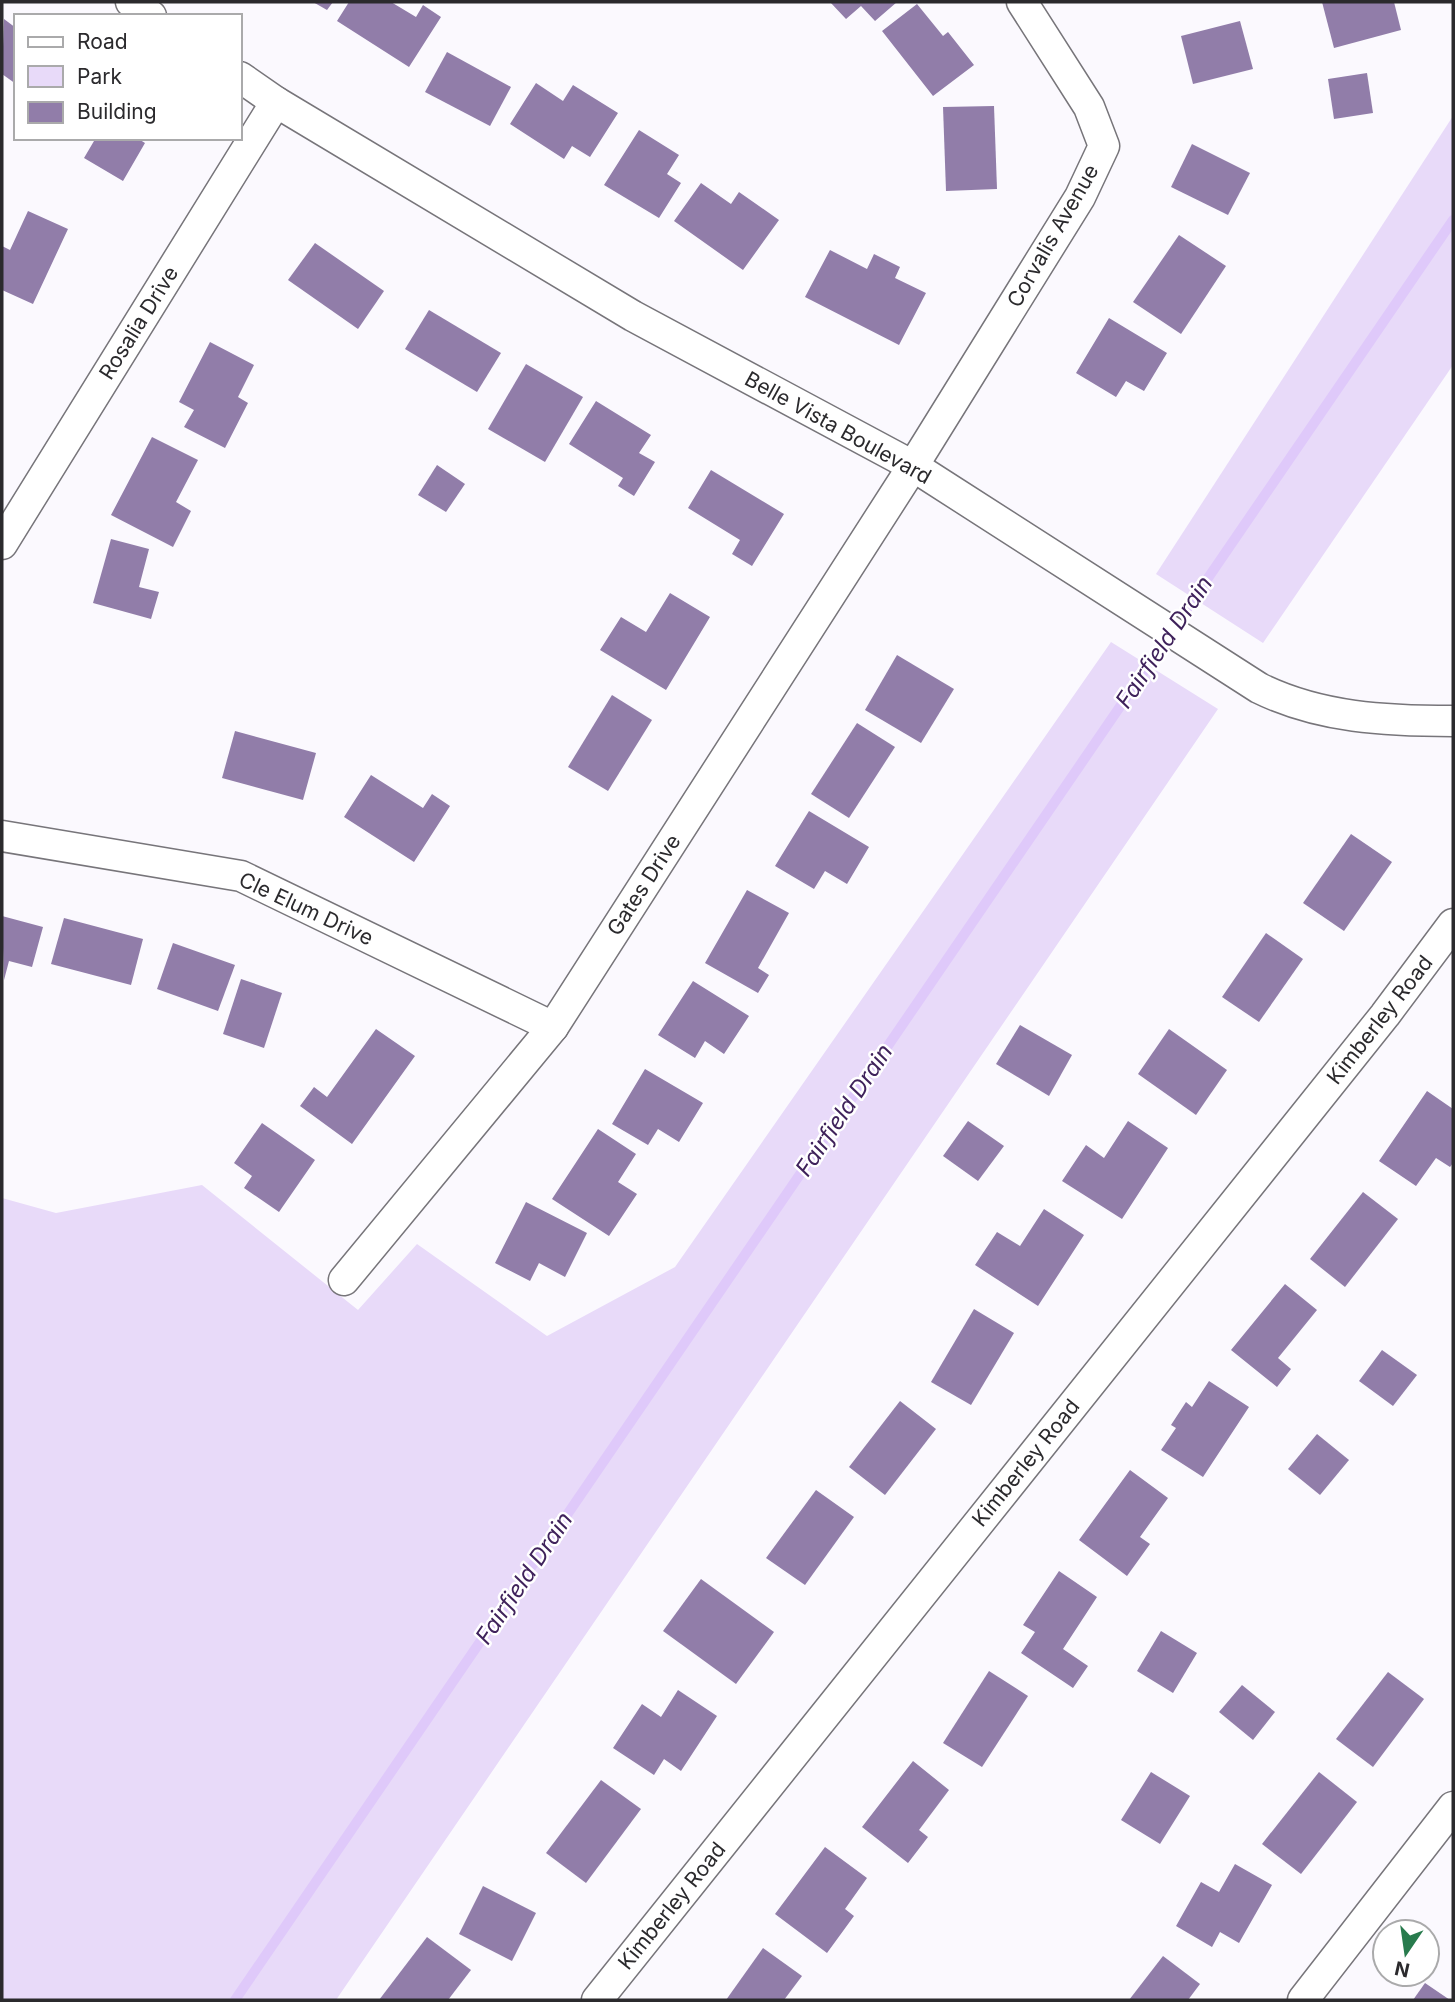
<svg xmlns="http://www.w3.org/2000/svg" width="1455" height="2002" font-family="Inter,sans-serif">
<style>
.green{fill:#e8daf9}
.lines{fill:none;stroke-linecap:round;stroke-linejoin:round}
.stream{stroke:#dfc9fa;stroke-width:10}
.building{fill:#917da9}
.minor-casing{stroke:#77757a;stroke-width:33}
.minor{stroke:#fff;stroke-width:30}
.labels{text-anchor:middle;stroke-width:5;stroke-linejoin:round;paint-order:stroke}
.street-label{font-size:21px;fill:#2b2a2d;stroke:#fff}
.water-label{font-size:23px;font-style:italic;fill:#3f225b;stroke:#fff}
</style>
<rect width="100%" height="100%" fill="#fbf9fe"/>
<g class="green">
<polygon points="1453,116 1453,365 1263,643 1156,574"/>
<polygon points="1111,642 1218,709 336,2000 2,2000 2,1198 56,1213 202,1185 358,1310 417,1244 547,1336 675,1267"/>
</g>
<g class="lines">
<polyline class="stream" points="235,2000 1453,220"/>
</g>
<g class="building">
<polygon points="313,2 333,2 327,10"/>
<polygon points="349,2 391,2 416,17 423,5 441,17 409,67 337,21"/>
<polygon points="830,2 897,2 875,21 861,6 846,19"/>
<polygon points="1322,2 1394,2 1401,30 1334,48"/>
<polygon points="917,4 943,36 948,32 974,65 933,96 882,31"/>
<polygon points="4,19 16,28 16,84 2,74"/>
<polygon points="1240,21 1253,69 1193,84 1181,36"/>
<polygon points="447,52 511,87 490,126 425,92"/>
<polygon points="1367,73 1373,113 1334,119 1328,79"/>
<polygon points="536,83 563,101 573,85 618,113 590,157 572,146 564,159 510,124"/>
<polygon points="994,106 997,189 946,191 943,107"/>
<polygon points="639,130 679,155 667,174 681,183 659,218 604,185"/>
<polygon points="89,138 137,138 145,143 123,181 84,158 94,141"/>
<polygon points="1192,144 1250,173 1228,215 1171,187"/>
<polygon points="701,183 731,204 739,192 779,220 743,270 674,221"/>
<polygon points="28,211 68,229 33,304 2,290 2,246 10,250"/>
<polygon points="1179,235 1226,266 1181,334 1133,302"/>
<polygon points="315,243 384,291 358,329 288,280"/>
<polygon points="830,250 867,269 874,254 900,267 895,278 926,293 899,345 805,297"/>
<polygon points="429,310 501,353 477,392 405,349"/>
<polygon points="1109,318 1167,353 1144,391 1126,381 1116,397 1076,373"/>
<polygon points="210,342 254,365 238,397 248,403 225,448 184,427 194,410 179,402"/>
<polygon points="526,364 583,397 545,462 488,429"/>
<polygon points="596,401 651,435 639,453 655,462 634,496 618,486 623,478 569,444"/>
<polygon points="152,437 198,460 176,502 191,511 173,547 111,515"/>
<polygon points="437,465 465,484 446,512 418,495"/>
<polygon points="711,470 784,514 752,566 732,554 740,540 688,508"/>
<polygon points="111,539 149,549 139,587 159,592 151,619 93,603"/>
<polygon points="670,593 710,617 666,690 600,650 621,617 646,632"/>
<polygon points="897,655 954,689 921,743 865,710"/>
<polygon points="612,695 652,720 608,791 568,767"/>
<polygon points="857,723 895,747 849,818 811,794"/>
<polygon points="235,731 316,753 303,800 222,778"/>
<polygon points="371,775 423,808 432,794 450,806 414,862 344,817"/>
<polygon points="809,811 869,847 847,884 825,871 814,889 775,866"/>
<polygon points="1351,834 1392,862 1344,931 1303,903"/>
<polygon points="747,890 789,913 758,968 769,975 758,993 705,963"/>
<polygon points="2,916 43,927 32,967 9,961 4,980"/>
<polygon points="64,918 143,939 131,985 51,964"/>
<polygon points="1266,933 1303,959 1259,1022 1222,997"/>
<polygon points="173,943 235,965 218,1011 157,989"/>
<polygon points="241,979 282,993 264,1048 223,1034"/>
<polygon points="693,981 749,1016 724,1054 705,1041 695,1058 658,1035"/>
<polygon points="1020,1025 1072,1055 1049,1096 996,1064"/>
<polygon points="376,1029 415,1056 352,1144 300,1106 314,1087 327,1097"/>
<polygon points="1169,1029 1227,1070 1196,1115 1138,1074"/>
<polygon points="645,1069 703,1103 679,1142 658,1129 648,1145 612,1124"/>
<polygon points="1427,1091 1453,1109 1453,1163 1450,1167 1436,1158 1416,1186 1379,1161"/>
<polygon points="968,1121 1004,1146 978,1181 943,1156"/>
<polygon points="1128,1121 1168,1148 1122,1219 1062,1181 1086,1145 1104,1158"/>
<polygon points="262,1123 315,1160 279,1212 244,1188 252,1176 234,1163"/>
<polygon points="598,1129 636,1154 618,1182 637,1194 609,1236 552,1199"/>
<polygon points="1363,1192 1398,1219 1345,1287 1310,1259"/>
<polygon points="526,1202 587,1233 565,1277 539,1263 530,1281 495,1263"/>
<polygon points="1044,1209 1084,1235 1038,1306 975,1265 997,1232 1020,1246"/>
<polygon points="1285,1284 1317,1310 1278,1358 1291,1369 1277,1387 1231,1350"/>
<polygon points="974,1309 1014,1333 971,1405 931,1382"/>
<polygon points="1382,1350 1417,1375 1393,1406 1359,1381"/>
<polygon points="1209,1381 1249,1407 1203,1477 1161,1450 1176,1428 1171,1425 1186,1402 1192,1407"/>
<polygon points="900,1401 936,1429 885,1495 849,1467"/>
<polygon points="1317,1434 1349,1460 1320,1495 1288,1469"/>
<polygon points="1130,1470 1168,1498 1140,1537 1150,1544 1127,1576 1079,1540"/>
<polygon points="816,1490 854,1517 805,1585 766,1558"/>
<polygon points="1059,1571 1097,1597 1063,1649 1088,1666 1073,1688 1021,1653 1035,1632 1023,1625"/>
<polygon points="701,1579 774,1632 736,1684 663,1631"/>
<polygon points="1161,1631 1197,1653 1173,1693 1137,1671"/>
<polygon points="989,1671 1028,1696 982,1767 943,1743"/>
<polygon points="1388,1672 1424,1699 1373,1767 1336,1739"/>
<polygon points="1242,1685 1275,1712 1253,1740 1219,1712"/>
<polygon points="678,1690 717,1716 681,1771 664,1759 654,1775 613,1748 642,1704 661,1717"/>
<polygon points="913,1761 949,1790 919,1830 928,1837 908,1863 862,1827"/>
<polygon points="1151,1772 1190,1796 1160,1844 1121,1820"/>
<polygon points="1319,1772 1357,1802 1301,1874 1262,1844"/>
<polygon points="601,1780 641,1809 586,1883 546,1853"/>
<polygon points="825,1847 867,1878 845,1909 854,1916 827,1953 775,1914"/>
<polygon points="1235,1864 1272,1885 1239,1943 1220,1932 1212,1947 1176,1926 1201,1882 1219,1892"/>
<polygon points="483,1886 536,1913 512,1961 459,1934"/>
<polygon points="427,1937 471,1970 448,2000 379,2000"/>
<polygon points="763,1948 802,1976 784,2000 726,2000"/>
<polygon points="1163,1956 1200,1984 1188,2000 1129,2000"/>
<polygon points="1425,1983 1450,2000 1413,2000"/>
</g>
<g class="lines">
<g class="minor-casing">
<g id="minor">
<polyline points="131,2 151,16"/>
<path d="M240 77 276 102 633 316 913 466 1259 688C1320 718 1386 721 1453 721"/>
<polyline points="2,544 276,102"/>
<polyline points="2,836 241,876 553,1027"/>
<polyline points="344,1280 553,1027 913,466 1080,197 1104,146 1089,107 1022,2"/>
<polyline points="597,2000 1385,1015 1453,924"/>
<polyline points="1303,2000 1453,1807"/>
</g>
</g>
<use href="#minor" class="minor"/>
</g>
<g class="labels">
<g class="street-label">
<text transform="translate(1053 236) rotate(-60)" y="7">Corvalis Avenue</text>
<text transform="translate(139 323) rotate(-58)" y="7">Rosalia Drive</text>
<text transform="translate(838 428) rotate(29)" y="7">Belle Vista Boulevard</text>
<text transform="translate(644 885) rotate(-57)" y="7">Gates Drive</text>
<text transform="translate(306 909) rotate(25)" y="7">Cle Elum Drive</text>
<text transform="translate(1380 1020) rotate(-52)" y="7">Kimberley Road</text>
<text transform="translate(1026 1463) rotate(-51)" y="7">Kimberley Road</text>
<text transform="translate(672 1906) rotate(-51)" y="7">Kimberley Road</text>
</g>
<g class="water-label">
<text transform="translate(1164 642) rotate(-56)" y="8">Fairfield Drain</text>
<text transform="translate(844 1110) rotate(-56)" y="8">Fairfield Drain</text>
<text transform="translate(524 1578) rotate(-56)" y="8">Fairfield Drain</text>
</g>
</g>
<rect width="1455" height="2002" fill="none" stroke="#2b2a2d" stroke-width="7"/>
<rect x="14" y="14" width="228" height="126" fill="#ffffff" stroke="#aaaaab" stroke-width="2"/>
<rect x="28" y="37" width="35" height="10" fill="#ffffff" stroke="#aaaaab" stroke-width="2"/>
<text x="77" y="49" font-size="21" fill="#2b2a2d">Road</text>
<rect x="28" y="66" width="35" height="21" fill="#e8daf9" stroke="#aaaaab" stroke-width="2"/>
<text x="77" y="84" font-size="21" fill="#2b2a2d">Park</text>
<rect x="28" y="102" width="35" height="21" fill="#917da9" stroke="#aaaaab" stroke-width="2"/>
<text x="77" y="119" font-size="21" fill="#2b2a2d">Building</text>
<g transform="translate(1406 1953) rotate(193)"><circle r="33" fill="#ffffff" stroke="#aaaaab" stroke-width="2"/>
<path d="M0-5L12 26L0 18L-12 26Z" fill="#287b4d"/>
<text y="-10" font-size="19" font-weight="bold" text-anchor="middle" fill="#2b2a2d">N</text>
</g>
</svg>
